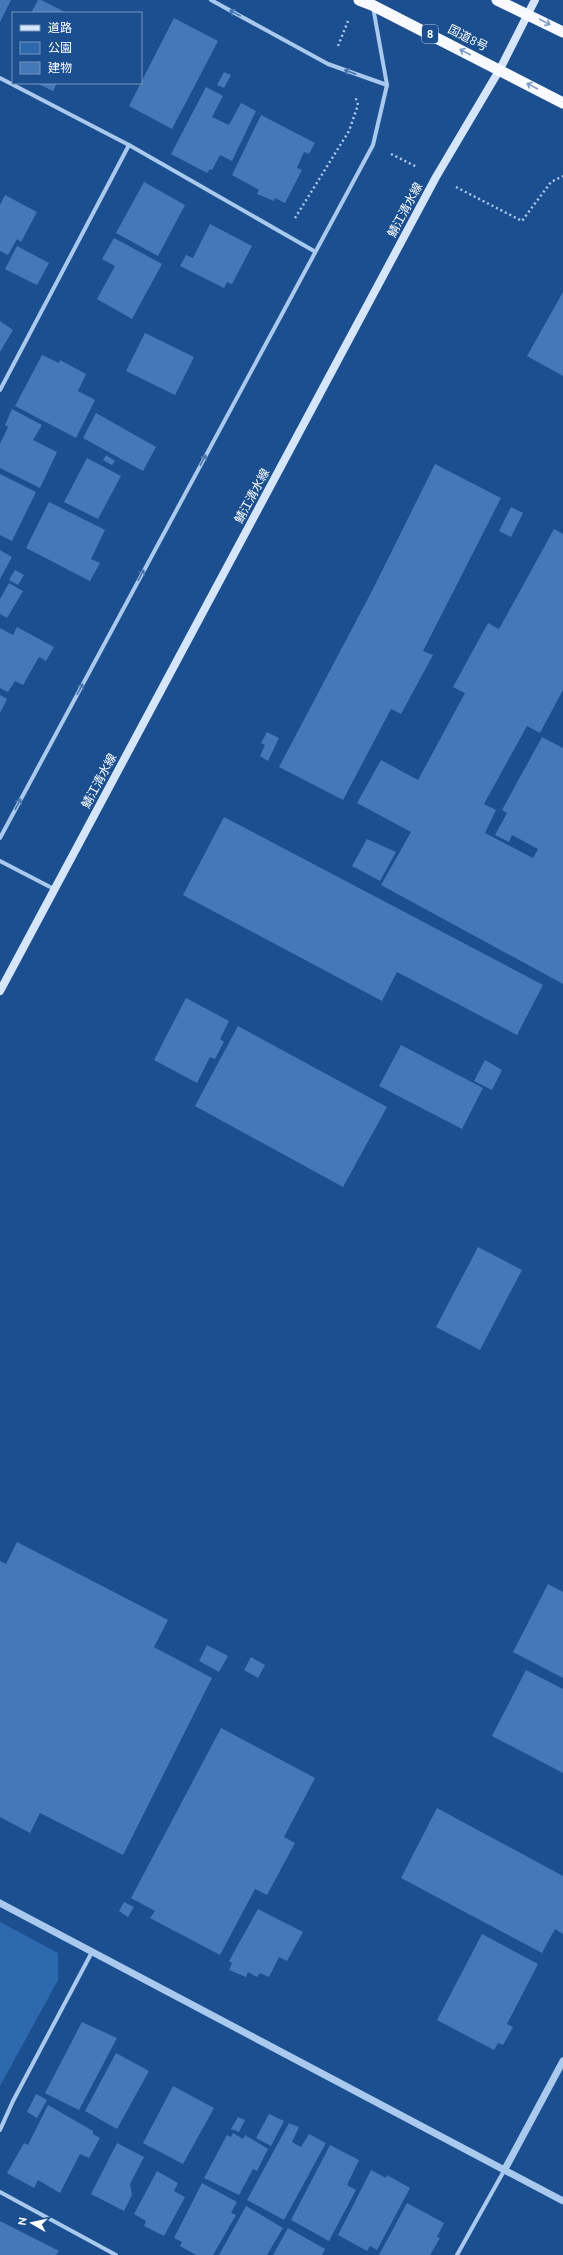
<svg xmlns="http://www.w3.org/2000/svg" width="563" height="2255" font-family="Ubuntu,'Noto Sans JP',sans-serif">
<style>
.green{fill:#2e69ad}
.building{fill:#4478b7}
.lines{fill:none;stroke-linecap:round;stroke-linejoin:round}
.path{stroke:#a9c9ee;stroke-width:2.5;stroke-dasharray:2 3;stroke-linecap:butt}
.minor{stroke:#a9c9ee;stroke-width:4}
.tertiary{stroke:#a9c9ee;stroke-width:7}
.secondary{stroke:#d6e6fa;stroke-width:8}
.trunk{stroke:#f8faff;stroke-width:11}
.oneway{stroke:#4674ac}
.oneway2{stroke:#7e9cc1}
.labels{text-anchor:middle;stroke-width:3.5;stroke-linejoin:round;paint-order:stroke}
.shield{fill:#1b4f8f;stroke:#bbcadd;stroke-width:1}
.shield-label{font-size:11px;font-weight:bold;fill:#fff}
.street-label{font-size:12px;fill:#fff;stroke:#1b4f8f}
</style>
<rect width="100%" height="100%" fill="#1b4f8f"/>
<polygon class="green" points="0,1922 58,1953 58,1980 0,2086"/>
<g class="building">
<polygon points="0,0 11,0 0,22"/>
<polygon points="38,0 41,0 67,13 31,13"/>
<polygon points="174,18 218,41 172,129 129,106"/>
<polygon points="224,72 231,75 224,88 217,85"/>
<polygon points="36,83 57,83 53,91"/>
<polygon points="206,87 223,96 212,117 229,125 241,103 256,111 232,161 220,155 212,170 210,169 207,173 171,154"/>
<polygon points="261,115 315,143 309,154 304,152 297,168 302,170 285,203 275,198 274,201 257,194 259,190 232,175"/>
<polygon points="144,182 185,205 158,256 116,233"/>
<polygon points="5,195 37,212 21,242 17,239 8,255 0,251 0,205"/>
<polygon points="210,224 252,246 232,284 227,282 224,288 180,266 186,255 193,258"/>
<polygon points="114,238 162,264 132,319 97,299 115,266 102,259"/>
<polygon points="17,246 49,263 37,285 5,269"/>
<polygon points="563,292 563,376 527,356"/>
<polygon points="0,321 13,330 0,352"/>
<polygon points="145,333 194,357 175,395 126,371"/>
<polygon points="42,355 59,363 60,360 86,374 78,391 95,400 76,438 15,406"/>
<polygon points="12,409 42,425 33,440 57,452 40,488 0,468 0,444 8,427 5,425"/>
<polygon points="96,413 156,447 143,471 83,438"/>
<polygon points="106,455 115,461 112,465 103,460"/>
<polygon points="87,458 121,476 98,519 64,502"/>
<polygon points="435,464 501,498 423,651 433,655 401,714 391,709 343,800 279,767 373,589"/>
<polygon points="0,474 36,492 12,541 0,535"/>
<polygon points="49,502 105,530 91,559 100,563 90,581 26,548"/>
<polygon points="511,507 523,513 511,537 499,531"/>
<polygon points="554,529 563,534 563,690 540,733 527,726 484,804 496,810 485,833 533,858 538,849 512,835 509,842 495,835 507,813 502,810 542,737 563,748 563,984 381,885 411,832 357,803 381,760 418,780 465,693 453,687 488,623 499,629"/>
<polygon points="0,550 12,557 0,579"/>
<polygon points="15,570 24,575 18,585 9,580"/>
<polygon points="9,583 23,591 7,618 0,614 0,599"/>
<polygon points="17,627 54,647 46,661 39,657 23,685 15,681 8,692 0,688 0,628 13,635"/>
<polygon points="0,695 7,699 0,713"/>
<polygon points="267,732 279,738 268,761 260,756 265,745 261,743"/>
<polygon points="224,817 543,985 517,1035 397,972 382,1001 183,895"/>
<polygon points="367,839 396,852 380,881 352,866"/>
<polygon points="186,998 229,1021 220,1039 224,1042 215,1059 210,1057 197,1083 154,1060"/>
<polygon points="238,1026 387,1107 343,1187 195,1106"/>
<polygon points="401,1045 483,1088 462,1129 379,1086"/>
<polygon points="485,1060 502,1070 492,1090 474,1081"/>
<polygon points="478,1247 522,1270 480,1350 436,1327"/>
<polygon points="17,1542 168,1620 154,1647 212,1678 123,1855 40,1813 30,1833 0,1817 0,1561 6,1564"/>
<polygon points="548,1584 563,1592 563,1678 513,1652"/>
<polygon points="207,1645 228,1656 219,1672 199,1661"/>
<polygon points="251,1657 265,1665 258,1678 244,1670"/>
<polygon points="526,1670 563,1689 563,1773 492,1736"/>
<polygon points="221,1728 315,1778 284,1837 295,1843 267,1895 255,1889 220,1955 150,1918 155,1911 131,1898"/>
<polygon points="437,1808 563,1876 563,1934 555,1929 542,1953 401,1878"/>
<polygon points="124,1902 134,1907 128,1917 119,1911"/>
<polygon points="258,1909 303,1932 287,1961 279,1957 269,1977 260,1973 257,1977 248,1972 246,1977 229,1970 232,1963 229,1961"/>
<polygon points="482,1934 538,1964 507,2024 513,2027 503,2045 498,2043 494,2050 437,2020"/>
<polygon points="82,2022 117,2038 79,2110 45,2093"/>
<polygon points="116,2053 149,2071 117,2129 85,2111"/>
<polygon points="173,2086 214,2108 183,2164 143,2143"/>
<polygon points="36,2094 47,2100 37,2118 27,2112"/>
<polygon points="48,2105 93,2131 93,2134 100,2138 89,2158 80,2154 60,2193 38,2180 34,2188 7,2173 24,2143 28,2145"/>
<polygon points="269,2114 284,2121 271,2146 256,2138"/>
<polygon points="238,2117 245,2120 239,2132 231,2129"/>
<polygon points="289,2123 299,2127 292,2142 301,2147 309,2134 326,2143 284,2220 247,2200"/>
<polygon points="233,2133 243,2139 245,2135 268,2149 257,2171 253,2169 239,2195 204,2178 227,2135 231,2137"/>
<polygon points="117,2143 144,2157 130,2184 132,2195 124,2211 91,2194"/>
<polygon points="330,2145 359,2160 347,2185 356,2190 329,2241 291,2220"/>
<polygon points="371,2170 386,2178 387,2175 410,2188 377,2250 370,2246 367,2251 338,2235"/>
<polygon points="157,2171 178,2183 174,2191 185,2197 164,2236 144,2226 146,2221 134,2214"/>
<polygon points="202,2183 237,2202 231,2213 236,2215 213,2255 196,2255 180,2246 182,2242 174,2238"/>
<polygon points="407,2203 444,2223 437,2237 440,2238 430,2255 379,2255"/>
<polygon points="246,2206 283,2228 267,2255 219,2255"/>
<polygon points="0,2221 59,2251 56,2255 0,2255"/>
<polygon points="288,2228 325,2249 322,2255 273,2255"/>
</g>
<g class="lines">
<g class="path">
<polyline points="338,46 348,21"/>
<polyline points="391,154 417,167"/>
<polyline points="456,187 522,221 551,182 563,176"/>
<polyline points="295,218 349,131 358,105 355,96"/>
</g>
<g class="minor">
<polyline points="211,0 328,64 387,85"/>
<polyline points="0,78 129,145 314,251"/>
<polyline points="0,390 129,145"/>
<polyline points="0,838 373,145 387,85 373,7"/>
<polyline points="0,861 54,889"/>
<polyline points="0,2130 13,2101 92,1952"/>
<polyline points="0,2192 116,2255"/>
<polyline points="457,2255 505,2169"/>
</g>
<g class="tertiary">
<polyline points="0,1903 563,2201"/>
<polyline points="505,2169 563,2061"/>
</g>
<polyline class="secondary" points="0,991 436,177 500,69 535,0"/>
<g class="trunk">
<polyline points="359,0 372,5 563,103"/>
<polyline points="497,0 563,32"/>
</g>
</g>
<defs><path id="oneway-shaft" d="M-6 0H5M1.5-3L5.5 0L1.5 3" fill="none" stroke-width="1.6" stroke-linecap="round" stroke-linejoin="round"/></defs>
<g class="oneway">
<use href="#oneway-shaft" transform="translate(235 13) rotate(-151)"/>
<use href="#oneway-shaft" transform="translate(350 72) rotate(-160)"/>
<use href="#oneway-shaft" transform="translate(203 460) rotate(-62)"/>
<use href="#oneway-shaft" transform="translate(141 575) rotate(-62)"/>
<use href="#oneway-shaft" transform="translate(80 689) rotate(-62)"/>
<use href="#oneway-shaft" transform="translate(18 804) rotate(-62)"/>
</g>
<g class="oneway2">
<use href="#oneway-shaft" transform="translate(545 22) rotate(28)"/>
<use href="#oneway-shaft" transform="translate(465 52) rotate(-153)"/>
<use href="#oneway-shaft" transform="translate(532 86) rotate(-152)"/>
</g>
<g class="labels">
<rect class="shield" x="422" y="25" width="16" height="18" rx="3"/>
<g class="shield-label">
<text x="430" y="38">8</text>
</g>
<g class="street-label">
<text transform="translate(468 38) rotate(27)" y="4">国道8号</text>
<text transform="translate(405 210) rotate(-62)" y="4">鯖江清水線</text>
<text transform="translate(252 496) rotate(-62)" y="4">鯖江清水線</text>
<text transform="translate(99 781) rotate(-62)" y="4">鯖江清水線</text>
</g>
</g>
<rect x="12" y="12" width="130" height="72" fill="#1b4f8f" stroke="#7695bc"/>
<rect x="20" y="25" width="20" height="6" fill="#d6e6fa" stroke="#7695bc"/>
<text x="48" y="32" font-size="12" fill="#ffffff">道路</text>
<rect x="20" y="42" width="20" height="12" fill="#2e69ad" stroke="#7695bc"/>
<text x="48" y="52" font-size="12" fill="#ffffff">公園</text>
<rect x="20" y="62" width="20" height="12" fill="#4478b7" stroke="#7695bc"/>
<text x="48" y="72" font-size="12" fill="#ffffff">建物</text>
<g transform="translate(32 2223) rotate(279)" stroke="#1b4f8f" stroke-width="3" paint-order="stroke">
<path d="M0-3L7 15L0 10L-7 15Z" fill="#ffffff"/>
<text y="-6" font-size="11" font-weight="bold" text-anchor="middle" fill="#ffffff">N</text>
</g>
</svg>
